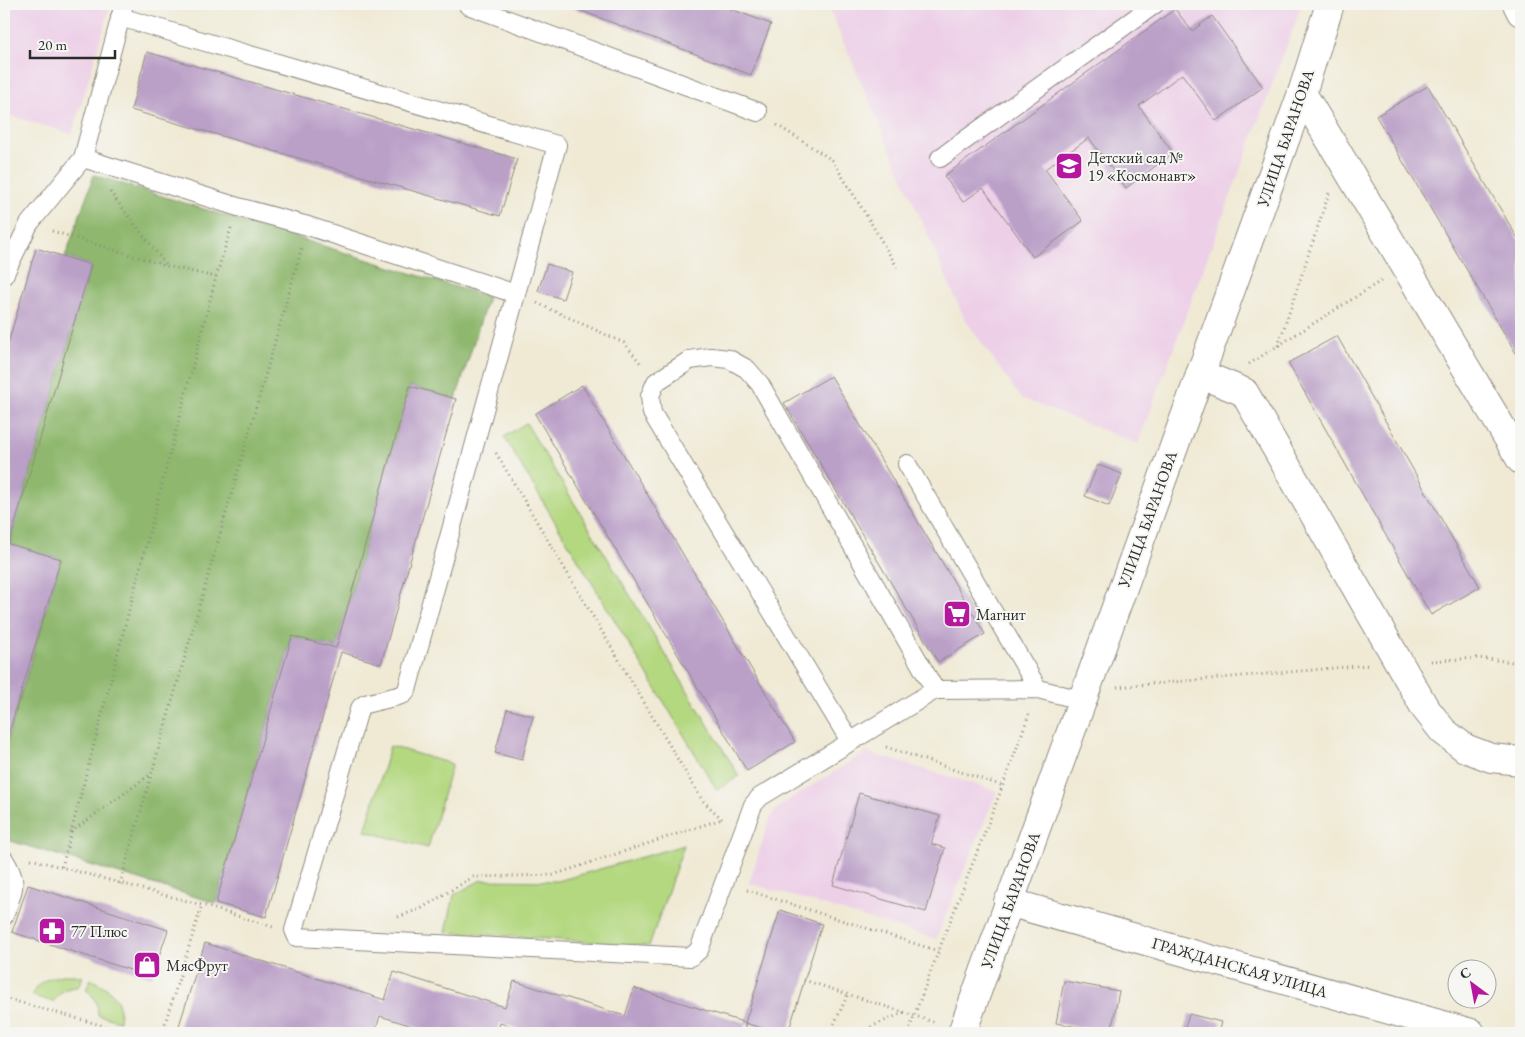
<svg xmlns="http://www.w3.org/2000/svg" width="1525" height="1037" font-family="'EB Garamond',serif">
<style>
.built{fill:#edd0e8}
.green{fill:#b4d880;stroke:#708256}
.forest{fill:#8fb86e;stroke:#5d724c}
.building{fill:#ba9fc7}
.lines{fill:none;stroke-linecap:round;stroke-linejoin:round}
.service-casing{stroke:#8e8a80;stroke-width:20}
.minor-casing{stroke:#8e8a80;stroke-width:30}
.tertiary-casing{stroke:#8e8a80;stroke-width:30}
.path{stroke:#8e8a80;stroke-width:3;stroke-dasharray:1 4;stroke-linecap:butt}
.service{stroke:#fff;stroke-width:18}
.minor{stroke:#fff;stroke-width:28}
.tertiary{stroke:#fff;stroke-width:28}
.labels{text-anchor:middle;stroke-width:4;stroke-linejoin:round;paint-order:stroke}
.street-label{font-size:16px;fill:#2b2b2b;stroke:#f6f6f2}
.poi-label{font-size:16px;fill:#2b2b2b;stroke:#f6f6f2;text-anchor:start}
</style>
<rect width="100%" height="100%" fill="#f6f6f2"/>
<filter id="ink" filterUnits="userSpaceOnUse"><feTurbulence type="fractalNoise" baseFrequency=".02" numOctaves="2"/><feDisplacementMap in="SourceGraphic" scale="10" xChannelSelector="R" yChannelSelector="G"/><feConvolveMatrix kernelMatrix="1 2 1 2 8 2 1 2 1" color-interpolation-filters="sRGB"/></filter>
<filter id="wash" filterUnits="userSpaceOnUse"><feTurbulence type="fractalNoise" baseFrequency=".0096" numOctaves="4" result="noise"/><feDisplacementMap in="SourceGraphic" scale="20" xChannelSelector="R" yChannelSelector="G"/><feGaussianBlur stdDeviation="1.12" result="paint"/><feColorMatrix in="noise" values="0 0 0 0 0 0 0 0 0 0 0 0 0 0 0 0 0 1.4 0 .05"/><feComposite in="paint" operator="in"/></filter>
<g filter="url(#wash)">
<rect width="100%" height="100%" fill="#f0ead5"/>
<g class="built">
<polygon points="4,4 111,4 72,134 4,114"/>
<polygon points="827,4 1302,4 1138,444 1021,398 964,318"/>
<polygon points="866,752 997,791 936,939 749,883 769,821 774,812 781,805"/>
</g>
<g class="green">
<polygon points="526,423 739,776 717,790 504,437"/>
<polygon points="390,746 452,764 428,848 365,831"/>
<polygon points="684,845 649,946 446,932 454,895 481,880 558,881"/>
<path d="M62 975H74L83 977 78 987C66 987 60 992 53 1002L31 995C41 980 45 979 62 975Z"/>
<path d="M90 979C109 987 123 998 119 1021L98 1015C98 1004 95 996 86 990Z"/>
</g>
<polygon class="forest" points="94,175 488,297 456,399 410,386 336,648 292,636 216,903 4,839 4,751 61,559 9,544 91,265 65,257"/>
<g id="blocks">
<g class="building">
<polygon points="563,4 717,4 771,24 751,75"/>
<polygon points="1175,9 1192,31 1212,16 1263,87 1216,121 1182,74 1139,106 1173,153 1126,188 1089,138 1045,169 1083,221 1033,257 983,188 963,202 944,176"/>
<polygon points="147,52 517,159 500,216 131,110"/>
<polygon points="1428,86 1521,244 1521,359 1520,360 1376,116"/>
<polygon points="4,179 10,181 4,200"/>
<polygon points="36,248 91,265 9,544 61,559 4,749 4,357"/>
<polygon points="547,264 572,272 563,299 538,291"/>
<polygon points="1337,336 1480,587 1431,615 1288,363"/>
<polygon points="831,376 985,634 938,662 784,403"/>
<polygon points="582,385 795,742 747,771 535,414"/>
<polygon points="410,386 456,399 381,664 341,652 266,917 216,903 292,636 336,648"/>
<polygon points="1098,465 1122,474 1109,506 1085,496"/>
<polygon points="507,709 533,716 522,760 495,753"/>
<polygon points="859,793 940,816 931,844 945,848 926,912 833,885"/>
<polygon points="28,885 168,930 152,977 12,932"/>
<polygon points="780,910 822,924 788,1033 778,1033 745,1023"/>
<polygon points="205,943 385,1000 394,972 505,1007 514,981 625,1016 634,988 746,1023 743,1033 632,1033 622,1030 621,1033 532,1033 500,1023 497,1033 435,1033 380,1016 375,1033 193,1033 178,1029"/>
<polygon points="1064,981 1119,991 1111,1033 1056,1023"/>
<polygon points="1189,1014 1221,1022 1218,1033 1183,1033"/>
</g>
</g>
</g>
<g filter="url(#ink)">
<use href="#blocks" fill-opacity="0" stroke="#8e8a80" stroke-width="1"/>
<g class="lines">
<g class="service-casing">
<g id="service">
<polyline points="468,4 468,5 758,112"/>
<polyline points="120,17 557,145 407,690 404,694 398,696 365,704 361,707 359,710 294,930 297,937 691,957 699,950 753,805 760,797 935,690 1038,689 1081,700"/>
<polyline points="83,158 238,207 308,226 516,294"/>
<polyline points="940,158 1155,4"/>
<polyline points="4,275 29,224 83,158 124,4"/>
<polyline points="907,464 1038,689"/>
<polyline points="850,741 652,413 650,396 656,382 690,360 711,357 729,359 747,369 760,384 935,690"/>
<path d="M4 859C20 885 13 889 4 916"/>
</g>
</g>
<g class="minor-casing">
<g id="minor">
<polyline points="1517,4 1521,12"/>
<polyline points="1302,93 1521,460"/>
<polyline points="1200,374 1244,392 1425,708 1443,731 1465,748 1491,758 1521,761"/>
</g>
</g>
<g class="tertiary-casing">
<g id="tertiary">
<polyline points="1008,902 1471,1033"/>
<polyline points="962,1033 1302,93 1330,4"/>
</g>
</g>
<g class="path">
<polyline points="777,125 832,160 868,218 897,267"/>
<polyline points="110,192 167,266"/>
<polyline points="52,231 167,266 216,277"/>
<polyline points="537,303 624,343 642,365"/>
<polyline points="1278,346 1329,193"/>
<polyline points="1249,364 1381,281"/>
<polyline points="496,453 702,800 722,819"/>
<polyline points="1431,661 1478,658 1521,663"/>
<polyline points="1117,687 1369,665"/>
<polyline points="886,747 1003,786"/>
<polyline points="71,832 151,774"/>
<polyline points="31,859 202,905 273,927"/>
<polyline points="62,867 216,277 231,228"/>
<polyline points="120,884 302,247"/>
<polyline points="747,890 938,951"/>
<polyline points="398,917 422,908 473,877 553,875 722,819"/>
<polyline points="804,980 937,1023"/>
<polyline points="4,998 129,1033"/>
<polyline points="162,1033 202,905"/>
<polyline points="830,1033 848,994"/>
<polyline points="857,1033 905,1012"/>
<path d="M908 1033C947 925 992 819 1030 711"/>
</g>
<use href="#service" class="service"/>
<use href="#minor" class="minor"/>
<use href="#tertiary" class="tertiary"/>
</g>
</g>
<defs>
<g id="school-square" transform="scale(1.4375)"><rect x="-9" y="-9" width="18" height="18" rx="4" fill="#b5179e" stroke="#f6f6f2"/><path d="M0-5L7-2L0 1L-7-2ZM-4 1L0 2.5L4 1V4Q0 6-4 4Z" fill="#fff"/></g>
<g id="supermarket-square" transform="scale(1.4375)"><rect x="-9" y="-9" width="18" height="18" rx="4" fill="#b5179e" stroke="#f6f6f2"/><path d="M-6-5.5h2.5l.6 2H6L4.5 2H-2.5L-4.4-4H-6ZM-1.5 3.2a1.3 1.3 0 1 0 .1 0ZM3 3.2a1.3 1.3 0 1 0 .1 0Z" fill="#fff"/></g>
<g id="pharmacy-square" transform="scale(1.4375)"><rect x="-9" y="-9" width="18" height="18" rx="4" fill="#b5179e" stroke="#f6f6f2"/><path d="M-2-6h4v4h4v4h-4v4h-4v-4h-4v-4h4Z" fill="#fff"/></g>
<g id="shop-square" transform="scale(1.4375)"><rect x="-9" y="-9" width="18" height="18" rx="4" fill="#b5179e" stroke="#f6f6f2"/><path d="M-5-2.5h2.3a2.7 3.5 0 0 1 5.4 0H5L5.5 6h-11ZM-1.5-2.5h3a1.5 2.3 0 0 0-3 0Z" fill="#fff"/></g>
</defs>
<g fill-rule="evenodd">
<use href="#school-square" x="1069" y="166"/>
<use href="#supermarket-square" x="957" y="614"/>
<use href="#pharmacy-square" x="52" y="931"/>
<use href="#shop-square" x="147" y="965"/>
</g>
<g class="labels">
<g class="street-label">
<text transform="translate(1285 138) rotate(-71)" y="6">УЛИЦА БАРАНОВА</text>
<text transform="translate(1147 519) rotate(-70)" y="6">УЛИЦА БАРАНОВА</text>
<text transform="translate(1010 900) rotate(-70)" y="6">УЛИЦА БАРАНОВА</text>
<text transform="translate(1240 967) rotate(16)" y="6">ГРАЖДАНСКАЯ УЛИЦА</text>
</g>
<g class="poi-label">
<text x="1088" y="163">Детский сад №<tspan x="1088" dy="18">19 «Космонавт»</tspan></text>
<text x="976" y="620">Магнит</text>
<text x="71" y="937">77 Плюс</text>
<text x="166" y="971">МясФрут</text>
</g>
</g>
<rect width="1525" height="1037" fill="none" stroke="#f6f6f2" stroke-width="20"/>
<g transform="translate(1472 984) rotate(328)"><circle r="24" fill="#f6f6f2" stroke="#a5a5a2"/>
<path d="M0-4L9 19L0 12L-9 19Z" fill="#b5179e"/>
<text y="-8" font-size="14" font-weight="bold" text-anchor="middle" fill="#2b2b2b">С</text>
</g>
<path d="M30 50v8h85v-8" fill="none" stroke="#2b2b2b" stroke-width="2.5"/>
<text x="38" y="50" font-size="15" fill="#2b2b2b" stroke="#f6f6f2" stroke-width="4" paint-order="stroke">20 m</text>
</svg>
